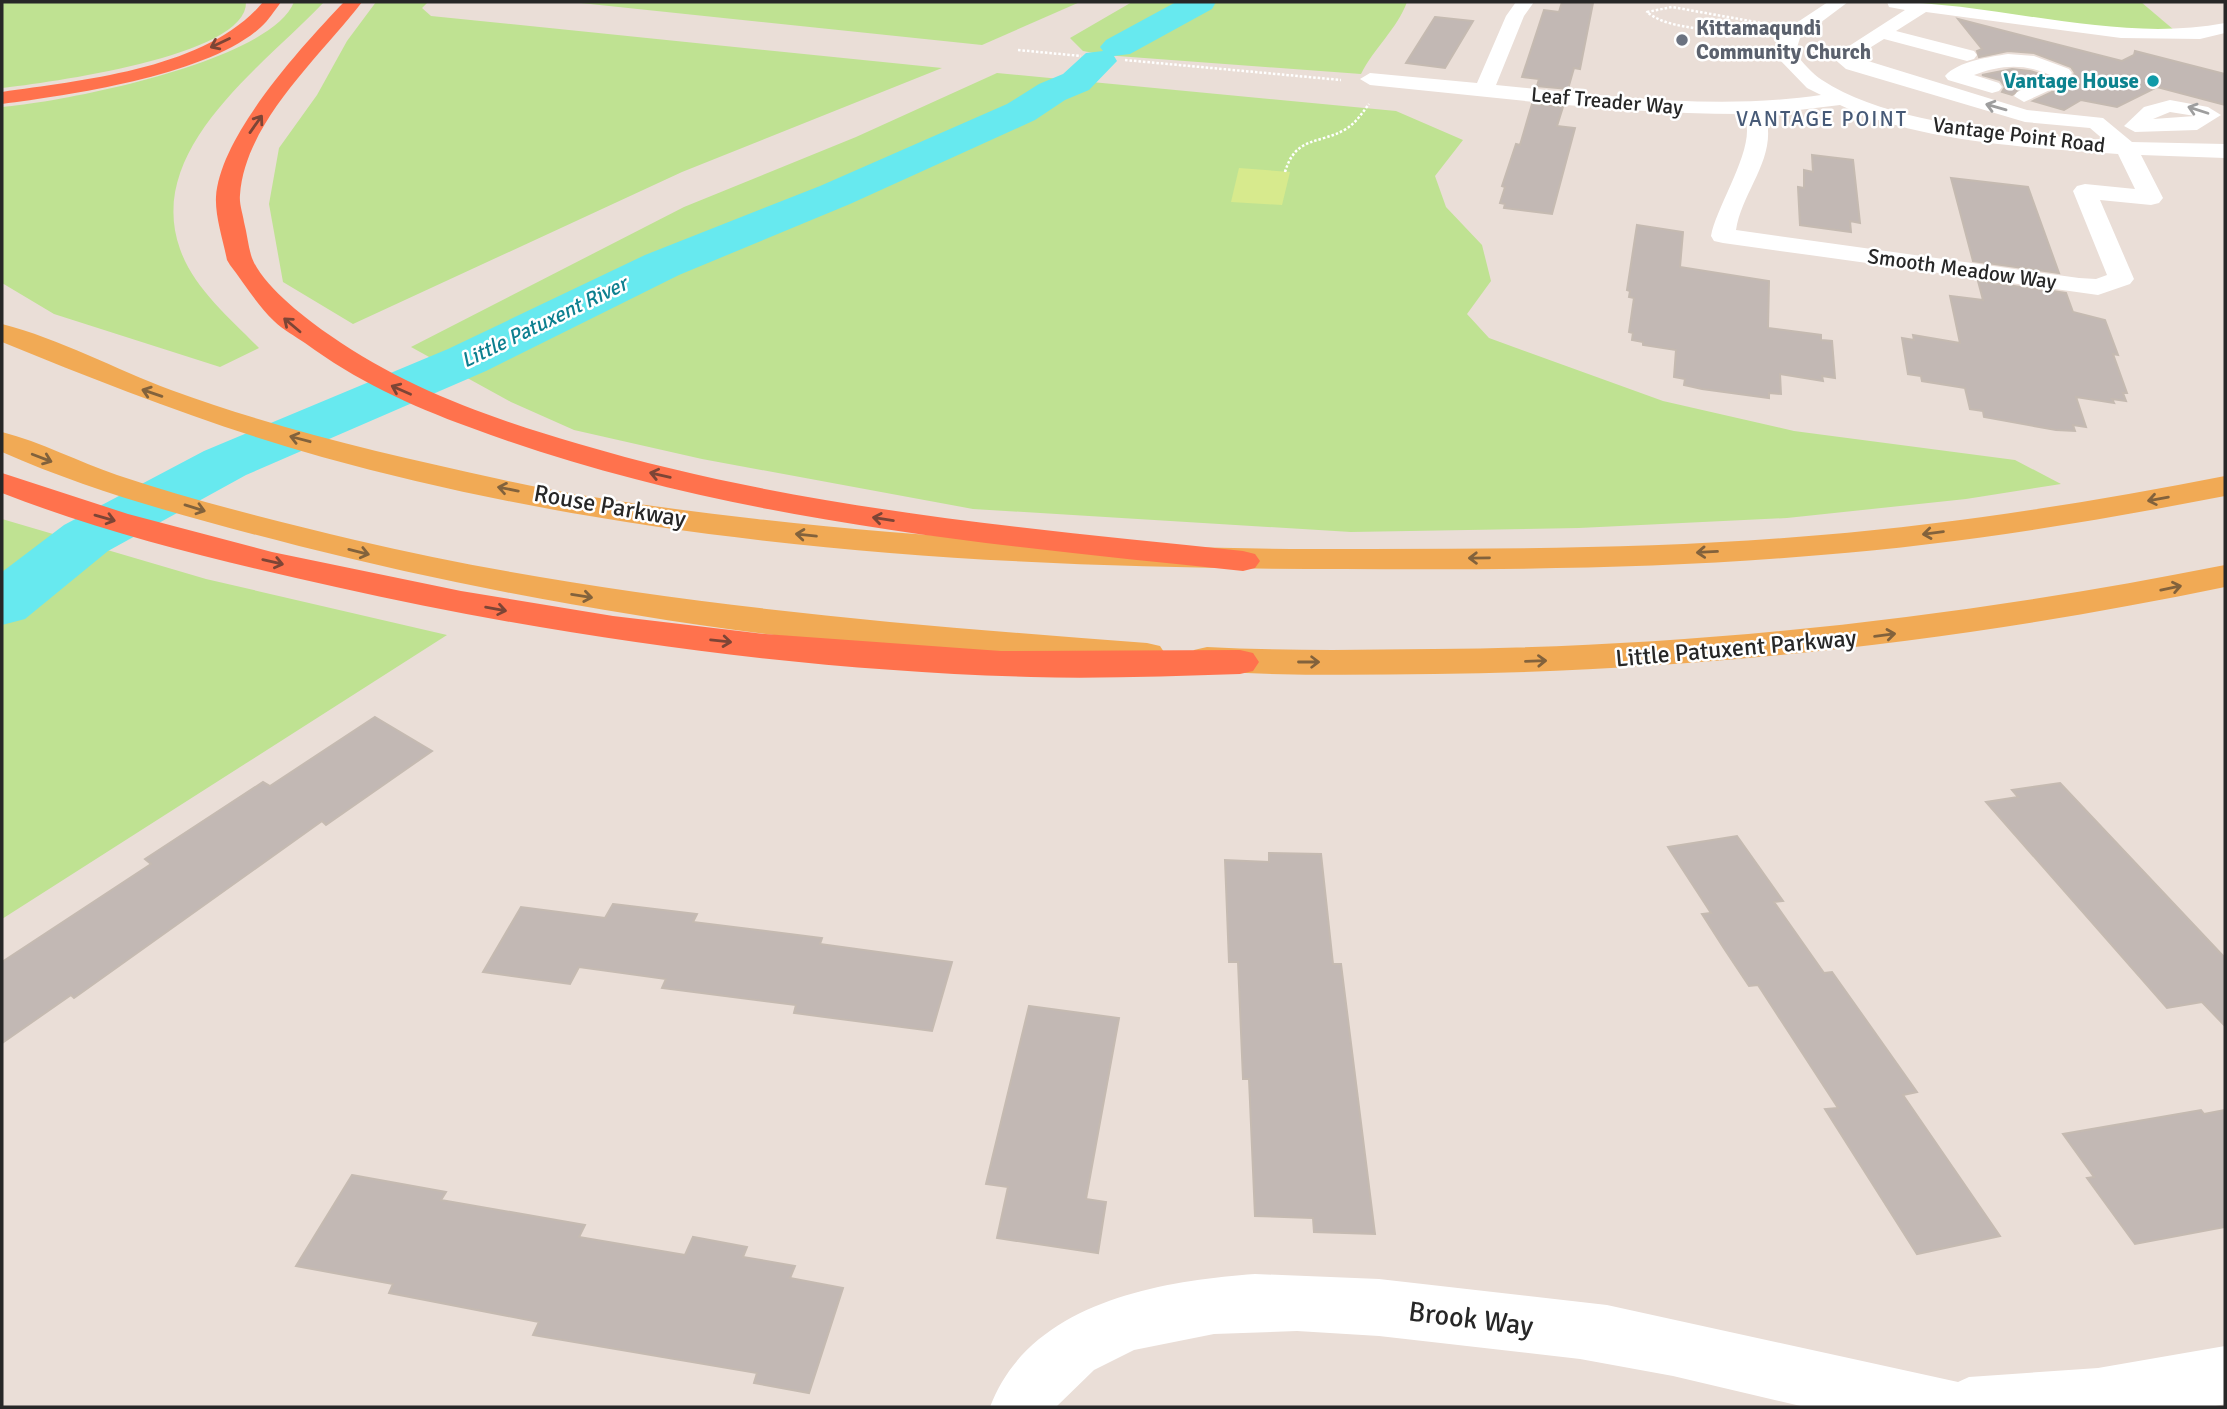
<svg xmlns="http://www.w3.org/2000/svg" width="2227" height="1409" font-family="Signika,sans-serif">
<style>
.green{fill:#bfe292}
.pitch{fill:#d7ea8d}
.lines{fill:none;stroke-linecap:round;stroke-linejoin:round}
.stream{fill:#67e9ef;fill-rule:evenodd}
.river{fill:#67e9ef;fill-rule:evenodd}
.building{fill:#c2b8b4;stroke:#c5bab1;stroke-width:2}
.path{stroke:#fff;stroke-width:2.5;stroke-dasharray:2.5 2;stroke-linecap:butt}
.minor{fill:#fff;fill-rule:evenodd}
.major{fill:#f1aa55;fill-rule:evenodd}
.highway{fill:#ff724d;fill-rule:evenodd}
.oneway{stroke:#7d4536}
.oneway2{stroke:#9e9e9e}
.oneway3{stroke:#82623c}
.worship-dot{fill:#6b7280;stroke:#fff;stroke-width:2.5}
.culture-dot{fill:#0f9aa8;stroke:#fff;stroke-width:2.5}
.labels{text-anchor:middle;stroke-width:5;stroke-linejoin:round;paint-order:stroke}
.far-worship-label{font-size:21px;font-weight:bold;fill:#5b616d;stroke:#fff;text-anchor:start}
.far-culture-label{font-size:21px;font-weight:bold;fill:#0d838f;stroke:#fff;text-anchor:end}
.far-street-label{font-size:21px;fill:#272727;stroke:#fff}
.far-neighbourhood-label{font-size:21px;letter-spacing:2px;fill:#475a77;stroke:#fff}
.far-water-label{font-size:21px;font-style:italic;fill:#0c7f8f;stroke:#fff}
.street-label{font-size:24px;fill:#272727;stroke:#fff}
.near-street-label{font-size:28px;fill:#272727;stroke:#fff}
</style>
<rect width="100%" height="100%" fill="#eaded7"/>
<g class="green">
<path d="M2 2H246C248 57 44 83 2 88Z"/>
<path d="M294 2H324C265 65 144 148 180 249 194 289 231 319 259 348L220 367 54 314 2 283V107C63 102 270 62 294 2Z"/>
<polygon points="376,2 428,2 422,8 431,16 942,68 682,172 353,324 283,282 269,204 279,148 317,95 347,41"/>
<polygon points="571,2 1080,2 982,45"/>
<path d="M1132 2H1407C1397 29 1374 48 1361 74L1104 55 1083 51 1070 38Z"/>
<polygon points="1902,2 2141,2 2174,30 2098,28"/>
<polygon points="997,73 1396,111 1463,140 1435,176 1446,207 1482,245 1491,281 1467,314 1489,338 1663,401 1794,431 2015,460 2061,484 1966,499 1787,518 1579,528 1351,532 973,509 702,459 574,430 511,402 411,347 684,207 856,137"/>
<polygon points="2,519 206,579 447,635 2,919"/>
</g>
<polygon class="pitch" points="1239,168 1290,172 1282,205 1231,202"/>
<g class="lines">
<polygon class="stream" points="2,580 26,581 32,584 26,587 2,586"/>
<polygon class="river" points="1176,2 1216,2 1212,9 1130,54 1114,56 1117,61 1089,90 1065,100 1035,120 850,204 679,275 486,371 246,475 108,551 25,619 2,625 2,572 64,525 204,451 448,349 645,255 820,186 1007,104 1039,84 1063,74 1086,53 1103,51 1100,47 1106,40"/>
</g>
<g class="building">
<polygon points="1562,2 1593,3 1580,69 1574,68 1568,89 1537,86 1539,79 1522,77 1544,10 1559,12"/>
<polygon points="1435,17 1473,21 1445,68 1406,63"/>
<polygon points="1958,19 2122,61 2134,55 2135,51 2225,74 2225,105 2157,87 2117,107 2081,100 2064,110 2033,101 2065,86 2075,73 2071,67 2034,53 2008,51 1979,57 1977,51 1982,49"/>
<polygon points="2012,69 2030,71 2044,75 2012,95 2002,92 2005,87 2000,80 1982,75"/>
<polygon points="1532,104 1563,107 1557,126 1575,128 1552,214 1504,208 1505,204 1500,203 1505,187 1502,186 1516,144 1520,145"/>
<polygon points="1812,155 1853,160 1860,223 1850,221 1851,232 1800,225 1798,187 1804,188 1804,170 1813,172"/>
<polygon points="1951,178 2028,187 2059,273 1973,261"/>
<polygon points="1637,225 1683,232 1680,267 1769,281 1768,328 1821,335 1821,340 1832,341 1835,378 1822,376 1823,381 1780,374 1781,394 1769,393 1769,398 1702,389 1684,385 1685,379 1674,377 1676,350 1643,345 1643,342 1632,340 1633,333 1629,332 1634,298 1629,297 1630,291 1627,290"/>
<polygon points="1978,281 2066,293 2073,312 2105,320 2118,355 2113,354 2127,393 2123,393 2126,401 2112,399 2114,403 2076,397 2086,427 2073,425 2075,431 2056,430 1984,417 1983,411 1970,409 1965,388 1922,381 1921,376 1908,374 1902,338 1914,340 1913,335 1960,343 1950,296 1983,300"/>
<polygon points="375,717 432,751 326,825 322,821 74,998 71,995 2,1043 2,962 151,864 145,859 263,782 270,786"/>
<polygon points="2060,783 2225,958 2225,1026 2202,1002 2167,1008 1986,802 2018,797 2012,790"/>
<polygon points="1737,836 1783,901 1774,902 1824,973 1832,972 1917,1092 1903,1095 2000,1236 1917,1254 1825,1109 1838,1108 1758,985 1749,986 1725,950 1702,914 1711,913 1668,847"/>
<polygon points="1269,853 1321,854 1333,964 1341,964 1375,1234 1314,1232 1313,1218 1255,1216 1249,1079 1243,1079 1238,962 1229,962 1225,860 1269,862"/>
<polygon points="613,904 697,914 693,922 822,938 820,944 952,962 932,1031 794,1013 796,1005 662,988 666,979 579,967 570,984 483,972 521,907 605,918"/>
<polygon points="1029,1006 1119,1018 1086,1199 1106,1202 1098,1253 997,1238 1008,1187 986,1184"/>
<polygon points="2201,1110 2204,1114 2225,1110 2225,1227 2135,1244 2087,1178 2094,1177 2063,1134"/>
<polygon points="352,1175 446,1192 441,1200 585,1225 579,1237 685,1255 693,1237 747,1247 743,1257 795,1266 790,1278 843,1288 809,1393 754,1383 757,1373 533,1335 539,1322 389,1293 393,1284 296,1266"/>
</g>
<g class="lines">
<g class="path">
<path d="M1728 37C1702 25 1669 30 1647 12L1672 7 1767 24"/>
<polyline points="1018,50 1081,56"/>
<polyline points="1125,60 1341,80"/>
<path d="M1285 172C1296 135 1319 145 1346 129 1356 123 1362 113 1369 104"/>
</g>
<g class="minor">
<path d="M1516 2H1534L1524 16 1496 85C1604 95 1713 111 1821 95L1807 88 1775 55 1784 31 1828 2H1848L1800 38 1795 54C1803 62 1812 74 1822 80 1892 126 2020 134 2104 140L2090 128 2025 122 1846 69 1832 57 1905 10 1889 7 1887 2C1999 2 2114 44 2225 23V33L2200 39 2121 38 1926 12 1896 31 1974 51 1977 55 1974 59 1967 61 1884 39 1855 57 2027 110 2103 118 2132 142 2225 144V158L2141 155 2163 198 2159 203 2151 205 2100 200 2134 279 2130 284 2098 295 1723 243 1714 241 1711 236C1716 205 1762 139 1742 114 1618 114 1494 97 1370 85L1360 79 1370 73 1477 83 1506 16ZM1840 105C1918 142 2033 148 2118 154L2135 189 2085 184 2077 186 2073 191 2107 275 2096 279 2079 278 1736 230C1742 190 1779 157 1765 114Z"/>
<path d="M2008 54 2034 56 2069 69 2072 73 2063 84 2024 102 2014 96 2017 92 2050 75C2024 63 2000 65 1974 75L1999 83 2002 87 1999 91 1992 93 1948 80 1945 76C1958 61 1990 57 2008 54Z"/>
<path d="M2170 100 2208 107 2221 115 2197 130 2135 132 2124 126 2144 107ZM2170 112 2195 116 2153 119Z"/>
<path d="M1255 1274 1379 1279 1607 1305 1958 1382 1969 1377 2098 1368 2225 1346V1404L2211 1407H1805L1673 1376 1580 1359 1379 1336 1297 1331 1214 1334 1134 1350 1094 1370 1056 1407H990C1029 1303 1158 1281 1255 1274Z"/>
</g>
<g class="major">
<path d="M2 324C60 339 115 369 171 390 277 429 389 455 499 479 583 498 671 509 757 519 941 540 1126 548 1311 549 1481 549 1652 550 1821 535 1957 524 2091 502 2225 476V496C2092 522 1957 544 1821 555 1663 569 1504 570 1345 569 1002 569 654 549 322 457 212 426 107 385 2 342Z"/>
<path d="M2 432C41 442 79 462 117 475 195 501 276 521 355 540 616 601 881 623 1147 643L1160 646 1166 655 1160 664 1147 667C1045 659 944 654 842 643 659 623 477 591 299 546 198 520 97 494 2 452Z"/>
<path d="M2225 565V587C1964 641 1701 671 1434 674 1358 675 1283 676 1207 671L1194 668 1188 659 1194 650 1207 647C1283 651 1358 650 1434 649 1701 647 1963 617 2225 565Z"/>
</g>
<g class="highway">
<path d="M263 2H281C275 10 268 21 261 27 209 75 71 95 2 104V92C83 80 208 69 263 2Z"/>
<path d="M344 2H362C320 57 245 122 240 195 239 204 243 214 244 222 247 233 248 245 251 255 259 283 307 320 331 336 405 388 493 419 579 444 795 508 1020 528 1243 551L1255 554 1260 561 1255 568 1243 571C982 544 717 520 469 427 411 406 355 380 305 343 295 336 283 330 274 321 257 305 244 283 230 265L227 260C223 240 215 216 216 197 220 135 303 45 344 2Z"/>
<path d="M2 473 128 514 272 552 461 591 613 616 765 634 1001 651 1240 650 1253 653 1259 662 1253 671 1240 674C1171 676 1101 679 1031 677 798 670 564 638 336 587 223 562 110 535 2 493Z"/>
</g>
</g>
<defs><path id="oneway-shaft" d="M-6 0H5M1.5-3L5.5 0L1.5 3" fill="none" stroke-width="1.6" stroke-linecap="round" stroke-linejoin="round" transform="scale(1.75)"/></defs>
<g class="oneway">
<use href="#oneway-shaft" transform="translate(220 43) rotate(155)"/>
<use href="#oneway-shaft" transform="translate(256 124) rotate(-55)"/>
<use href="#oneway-shaft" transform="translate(292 325) rotate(-140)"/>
<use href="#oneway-shaft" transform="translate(401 390) rotate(-156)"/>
<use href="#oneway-shaft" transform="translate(660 475) rotate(-167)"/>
<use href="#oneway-shaft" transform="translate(105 518) rotate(16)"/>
<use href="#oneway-shaft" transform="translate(883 519) rotate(-171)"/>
<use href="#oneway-shaft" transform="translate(273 562) rotate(13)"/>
<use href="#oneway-shaft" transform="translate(496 609) rotate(10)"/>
<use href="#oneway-shaft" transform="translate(721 641) rotate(6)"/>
</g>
<g class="oneway2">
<use href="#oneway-shaft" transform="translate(1996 107) rotate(-164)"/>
<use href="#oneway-shaft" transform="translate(2198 110) rotate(-162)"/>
</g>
<g class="oneway3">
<use href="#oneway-shaft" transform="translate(152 393) rotate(-161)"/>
<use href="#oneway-shaft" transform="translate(300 439) rotate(-165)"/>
<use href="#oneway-shaft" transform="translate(42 458) rotate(21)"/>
<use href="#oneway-shaft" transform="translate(508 489) rotate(-169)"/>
<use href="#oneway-shaft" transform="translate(2158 499) rotate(170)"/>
<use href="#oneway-shaft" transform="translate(195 508) rotate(17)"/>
<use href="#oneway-shaft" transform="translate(1933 533) rotate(173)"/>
<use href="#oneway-shaft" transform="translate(806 535) rotate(-174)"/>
<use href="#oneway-shaft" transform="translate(359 552) rotate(14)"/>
<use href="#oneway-shaft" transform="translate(1707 552) rotate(177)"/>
<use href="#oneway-shaft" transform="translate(1479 558) rotate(179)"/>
<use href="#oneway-shaft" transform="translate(2171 588) rotate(-12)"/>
<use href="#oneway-shaft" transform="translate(582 596) rotate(9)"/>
<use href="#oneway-shaft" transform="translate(1885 635) rotate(-7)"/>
<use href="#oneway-shaft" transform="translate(1536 661) rotate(-2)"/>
<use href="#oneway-shaft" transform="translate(1309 662)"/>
</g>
<circle class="worship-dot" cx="1682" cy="40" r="7"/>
<circle class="culture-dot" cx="2153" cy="81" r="7"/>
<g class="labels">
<g class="far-worship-label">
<text x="1696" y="35">Kittamaqundi<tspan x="1696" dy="24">Community Church</tspan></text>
</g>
<g class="far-culture-label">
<text x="2139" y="88">Vantage House</text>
</g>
<g class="far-street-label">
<text transform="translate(1607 101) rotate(5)" y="7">Leaf Treader Way</text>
<text transform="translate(2019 135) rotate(7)" y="7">Vantage Point Road</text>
<text transform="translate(1962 269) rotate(8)" y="7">Smooth Meadow Way</text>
</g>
<g class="far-neighbourhood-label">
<text x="1822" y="126">VANTAGE POINT</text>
</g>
<g class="far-water-label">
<text transform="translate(544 322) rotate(-26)" y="7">Little Patuxent River</text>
</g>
<g class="street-label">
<text transform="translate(610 506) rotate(10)" y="8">Rouse Parkway</text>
<text transform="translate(1736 648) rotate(-5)" y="8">Little Patuxent Parkway</text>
</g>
<g class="near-street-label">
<text transform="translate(1471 1318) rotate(7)" y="10">Brook Way</text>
</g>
</g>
<rect width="2227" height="1409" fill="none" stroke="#272727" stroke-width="7"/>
</svg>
